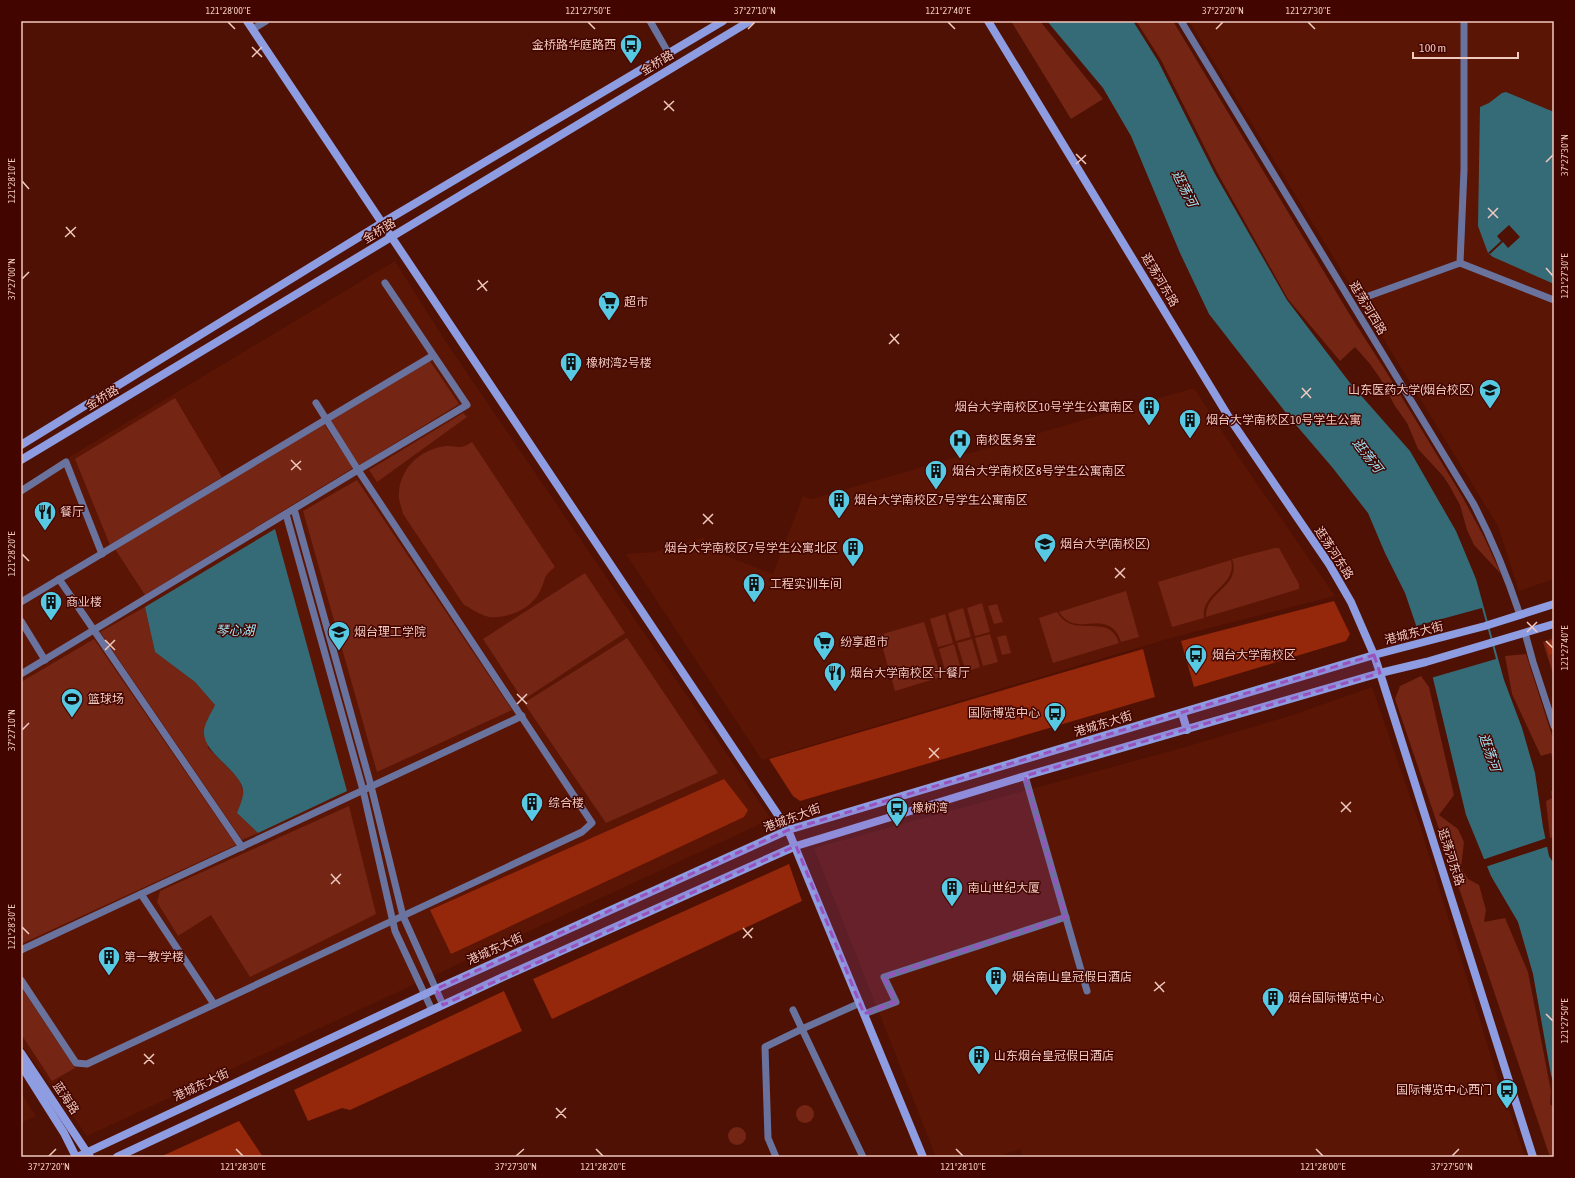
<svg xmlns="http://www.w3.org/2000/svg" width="1575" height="1178" font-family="'Asap Condensed','Noto Sans SC',sans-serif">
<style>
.built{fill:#5b1505}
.green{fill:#742513}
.forest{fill:#95270b}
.water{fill:#356b77}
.pier{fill:#4f1103}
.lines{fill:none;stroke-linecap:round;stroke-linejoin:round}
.street{stroke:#6a739e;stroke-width:7}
.secondary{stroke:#8e9ce1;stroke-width:8}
.marked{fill:#9853bf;fill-opacity:0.2;stroke:#9853bf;stroke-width:3;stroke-dasharray:8 5;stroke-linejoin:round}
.ticks{fill:none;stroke:#f0c9bf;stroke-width:1.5}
.labels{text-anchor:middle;stroke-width:3;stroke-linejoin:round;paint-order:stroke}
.poi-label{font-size:12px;fill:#f0c9bf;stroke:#430500;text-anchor:start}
.street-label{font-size:12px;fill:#f0c9bf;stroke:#430500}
.water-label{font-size:13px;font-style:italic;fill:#9ee3f3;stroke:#430500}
.neatline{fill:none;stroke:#f0c9bf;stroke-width:1.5}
.ticks-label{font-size:10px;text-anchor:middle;fill:#f0c9bf}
</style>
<rect width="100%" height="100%" fill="#4f1103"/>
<g class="built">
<polygon points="1189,21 1554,21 1554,579 1519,591 1498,526"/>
<polygon points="395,261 446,342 771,819 87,1136 21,1044 21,486"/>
<polygon points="1194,388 1244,465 1335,596 1174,637 762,760 626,554 655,552 705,537 702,547 773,574 803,496 812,499"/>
<polygon points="1372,687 1419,823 1497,1076 1525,1156 1520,1157 1023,1157 1020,1149 997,1157 936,1157 814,848 1175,750 1293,715"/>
<polygon points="21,1093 36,1116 21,1123"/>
</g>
<g class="green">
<polygon points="1011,21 1040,21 1103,99 1071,119"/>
<polygon points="1136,21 1173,21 1350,315 1387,373 1462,496 1484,537 1501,574 1474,545 1467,530 1460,505 1449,485 1443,476 1418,449 1407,423 1395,406 1380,378 1370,364 1355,347 1340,361 1288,299 1217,172 1161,60"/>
<polygon points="430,361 459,404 358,466 329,419"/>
<polygon points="175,398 222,477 110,545 75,459"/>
<polygon points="463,413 467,417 377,482 369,470"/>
<polygon points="324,424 353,468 145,595 115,549"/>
<path d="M472 442 555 567C541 578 547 579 539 593 530 609 508 619 489 617 480 615 472 609 464 605L403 514C402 509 400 504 399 499 397 471 419 449 446 446 459 445 458 451 472 442Z"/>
<polygon points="357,480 512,710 377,772 303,511"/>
<path d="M1275 548H1279L1299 584V589L1206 617C1205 591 1242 587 1232 559Z"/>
<path d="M1231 560C1238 586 1200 592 1204 618L1172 627 1158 582Z"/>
<polygon points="585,573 625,633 523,700 483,639"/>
<path d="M1126 591 1139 637 1121 642C1111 611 1084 631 1068 621 1065 619 1061 615 1059 612Z"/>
<polygon points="982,603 990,632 975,636 967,608"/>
<polygon points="997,604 1003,622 994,624 988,606"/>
<polygon points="145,607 155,652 195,682 215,705 207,720 208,748 239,779 244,794 237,813 258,833 242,840 100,632"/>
<polygon points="963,608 971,637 956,641 948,613"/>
<path d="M1057 612C1060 617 1065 622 1071 624 1088 630 1111 618 1119 643L1053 663 1039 618Z"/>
<polygon points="945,614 953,643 938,647 930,619"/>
<polygon points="924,622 941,677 895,691 879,635"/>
<polygon points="990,634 998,662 983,666 975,638"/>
<polygon points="1006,635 1011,653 1002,655 997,637"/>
<polygon points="627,638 718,773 606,823 524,703"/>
<polygon points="1554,638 1554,677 1543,642"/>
<polygon points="94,639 236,845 21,944 21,682"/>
<polygon points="972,639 980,667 966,672 957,643"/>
<polygon points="954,644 962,673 947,677 939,649"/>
<polygon points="1526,654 1554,742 1554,764 1551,753 1541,756 1512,694 1505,656"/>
<polygon points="1421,676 1429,687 1454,795 1439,815 1458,829 1464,842 1461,868 1468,879 1479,885 1486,910 1484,922 1505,918 1528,972 1551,1091 1550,1104 1554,1108 1554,1157 1550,1157 1395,699 1400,686"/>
<polygon points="1554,790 1554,837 1550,838 1546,801 1552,798 1551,791"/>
<polygon points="349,806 376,914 250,977 211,915 178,936 157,902 160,891"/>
<polygon points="21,987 75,1068 52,1081 21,1034"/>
<circle cx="805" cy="1114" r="9"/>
<circle cx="737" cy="1136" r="9"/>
</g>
<g class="forest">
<polygon points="1334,601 1350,634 1346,641 1194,687 1181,641"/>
<polygon points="1554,640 1554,654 1549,655 1546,643"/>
<polygon points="1143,649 1155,697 800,801 793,796 769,759"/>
<polygon points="724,779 748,810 744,817 451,954 430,910"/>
<polygon points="789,864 802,901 552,1019 533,979"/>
<polygon points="504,991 522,1031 350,1110 342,1108 308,1121 294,1090"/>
<polygon points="239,1121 263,1157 160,1157"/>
</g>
<g class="water">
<polygon points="1047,21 1133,21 1158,61 1215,174 1287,300 1350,383 1410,451 1456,531 1476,579 1504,680 1522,728 1535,773 1543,827 1549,856 1554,864 1554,1084 1551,1075 1533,974 1518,922 1491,876 1466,815 1430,666 1405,593 1385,553 1368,513 1332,467 1290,418 1209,314 1180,253 1131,136 1103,88"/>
<polygon points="1506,92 1554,112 1554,284 1493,257 1488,253 1478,226 1480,107 1489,103 1502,93"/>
<path d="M275 529 347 791 258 833 237 813C239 807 242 801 243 795 247 773 202 755 204 731 205 722 211 713 215 705L195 682 155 652 145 607Z"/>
</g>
<g class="pier">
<polygon points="1509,225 1520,237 1508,248 1503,242 1490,254 1488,253 1501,241 1497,236"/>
<polygon points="1482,608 1496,659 1431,678 1416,626"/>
<polygon points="1547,838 1549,846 1485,867 1482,860"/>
</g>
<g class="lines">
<g class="street">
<polyline points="650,21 669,54"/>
<path d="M1181 21 1473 503C1492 539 1507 576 1520 615"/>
<polyline points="253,29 266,21"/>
<polyline points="1460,263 1554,300"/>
<polyline points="1366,297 1460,263 1464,170 1464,21"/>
<polyline points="316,403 358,470 467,405 385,283"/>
<polyline points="21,491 66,462 102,554"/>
<polyline points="294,509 371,786 403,916 443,1005"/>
<polyline points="286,514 363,790 395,931 432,1010"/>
<polyline points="59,579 242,847"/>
<polyline points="21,602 432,356"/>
<polyline points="21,621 45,660"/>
<polyline points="1525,633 1533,662 1554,726"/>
<polyline points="21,674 358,470 592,823 582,832 87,1064 76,1063 21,980"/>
<polyline points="1025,776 1087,991"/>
<polyline points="141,894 214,1004"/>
<polyline points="21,950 522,716"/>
<polyline points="793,1010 802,1029 860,1003"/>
<polyline points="864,1014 896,1002 884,977 1066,917"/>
<polyline points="776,1157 768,1138 765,1047 802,1029 863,1157"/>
</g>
<g class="secondary">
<polyline points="247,21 788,830 923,1157"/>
<polyline points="988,21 1230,419 1329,564 1351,602 1374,655 1380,673 1533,1157"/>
<polyline points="21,445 382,223 723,21"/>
<polyline points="21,460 750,21"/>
<polyline points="1182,713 1187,730"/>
<polyline points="21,1053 90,1157"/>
<polyline points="21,1065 64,1133 76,1157"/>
<polyline points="77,1157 436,989 788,830 1374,655 1485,626 1554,604"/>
<polyline points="117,1157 503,977 796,846 1025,776 1380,673 1426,662 1554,624"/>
</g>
</g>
<path class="marked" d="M1374 655 1380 673 1025 776 1066 917 884 977 896 1002 864 1014 796 846 443 1005 436 989 788 830Z"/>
<path class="ticks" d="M228 22 235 29M588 22 595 29M948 22 955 29M1308 22 1315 29M748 29 755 22M1216 29 1223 22M252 47 262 57M252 57 262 47M664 101 674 111M664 110 674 101M1076 154 1086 164M1546 162 1553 155M1076 164 1086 155M22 181 29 189M1488 208 1498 218M1488 218 1498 208M66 227 75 237M65 237 76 227M1546 268 1553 276M22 279 29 272M478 280 487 291M477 290 488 281M890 334 899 344M889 344 899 334M1302 388 1311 398M1301 398 1311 388M291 460 301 470M291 470 301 461M703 514 713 524M703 524 713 514M22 554 29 561M1115 568 1125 578M1115 578 1125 568M1527 622 1537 632M1527 632 1537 622M105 640 115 650M1546 641 1553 648M105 650 115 640M517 694 527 704M517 704 527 694M22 730 29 723M929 748 939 758M929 758 939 748M1341 802 1351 812M1341 812 1351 802M331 874 340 884M331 884 341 874M22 927 29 934M743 928 752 938M743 938 753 928M1155 982 1164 992M1154 991 1165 982M1546 1014 1553 1021M144 1054 154 1064M144 1064 154 1054M556 1108 566 1118M556 1118 566 1108M236 1149 243 1156M596 1149 603 1156M956 1149 963 1156M1316 1149 1323 1156M49 1156 56 1149M516 1156 524 1149M1452 1156 1459 1149"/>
<defs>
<g id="bus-pin" transform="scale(1.15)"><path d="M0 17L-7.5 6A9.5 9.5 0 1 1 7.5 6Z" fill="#57c9e2" stroke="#430500"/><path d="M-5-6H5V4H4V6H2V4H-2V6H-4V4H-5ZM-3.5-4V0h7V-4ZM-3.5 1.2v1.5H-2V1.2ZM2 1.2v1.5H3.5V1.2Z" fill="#111"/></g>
<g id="supermarket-pin" transform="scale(1.15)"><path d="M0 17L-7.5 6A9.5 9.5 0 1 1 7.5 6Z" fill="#57c9e2" stroke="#430500"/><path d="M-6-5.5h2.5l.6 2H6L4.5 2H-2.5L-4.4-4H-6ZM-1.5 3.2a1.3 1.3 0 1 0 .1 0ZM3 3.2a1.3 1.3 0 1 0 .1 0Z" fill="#111"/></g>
<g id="building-pin" transform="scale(1.15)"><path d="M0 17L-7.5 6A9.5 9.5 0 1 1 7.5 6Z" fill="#57c9e2" stroke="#430500"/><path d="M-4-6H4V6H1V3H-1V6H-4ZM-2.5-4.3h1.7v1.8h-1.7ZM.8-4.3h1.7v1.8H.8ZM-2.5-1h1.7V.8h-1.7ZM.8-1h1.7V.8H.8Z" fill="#111"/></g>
<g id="university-pin" transform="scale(1.15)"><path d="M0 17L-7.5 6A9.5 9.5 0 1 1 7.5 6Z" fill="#57c9e2" stroke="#430500"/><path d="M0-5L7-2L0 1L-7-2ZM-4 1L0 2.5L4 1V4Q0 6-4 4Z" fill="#111"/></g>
<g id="hospital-pin" transform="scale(1.15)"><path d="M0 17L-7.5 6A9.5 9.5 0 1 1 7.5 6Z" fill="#57c9e2" stroke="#430500"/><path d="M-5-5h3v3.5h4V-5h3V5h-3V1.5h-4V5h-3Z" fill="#111"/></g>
<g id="restaurant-pin" transform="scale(1.15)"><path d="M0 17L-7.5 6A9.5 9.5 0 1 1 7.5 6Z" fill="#57c9e2" stroke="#430500"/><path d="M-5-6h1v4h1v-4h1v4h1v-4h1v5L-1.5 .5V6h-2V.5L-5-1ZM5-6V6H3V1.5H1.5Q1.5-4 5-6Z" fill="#111"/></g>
<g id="stadium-pin" transform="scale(1.15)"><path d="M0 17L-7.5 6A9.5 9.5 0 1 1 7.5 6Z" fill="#57c9e2" stroke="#430500"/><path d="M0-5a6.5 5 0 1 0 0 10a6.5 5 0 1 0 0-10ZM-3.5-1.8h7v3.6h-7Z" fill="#111"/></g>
</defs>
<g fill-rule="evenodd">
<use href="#bus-pin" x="631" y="45"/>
<use href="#supermarket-pin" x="609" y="302"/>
<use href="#building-pin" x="571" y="363"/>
<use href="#university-pin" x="1490" y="390"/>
<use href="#building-pin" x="1149" y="407"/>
<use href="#building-pin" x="1190" y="420"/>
<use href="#hospital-pin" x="960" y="440"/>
<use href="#building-pin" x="936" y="471"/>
<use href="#building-pin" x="839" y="500"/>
<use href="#restaurant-pin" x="45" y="512"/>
<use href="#university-pin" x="1045" y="544"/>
<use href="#building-pin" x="853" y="548"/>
<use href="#building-pin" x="754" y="584"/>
<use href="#building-pin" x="51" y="602"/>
<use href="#university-pin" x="339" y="632"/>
<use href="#supermarket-pin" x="824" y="642"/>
<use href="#bus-pin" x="1196" y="655"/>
<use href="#restaurant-pin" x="835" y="673"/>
<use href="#stadium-pin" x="72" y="699"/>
<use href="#bus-pin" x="1055" y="713"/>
<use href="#building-pin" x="532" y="803"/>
<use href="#bus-pin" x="897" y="808"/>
<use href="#building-pin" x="952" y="888"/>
<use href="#building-pin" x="109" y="957"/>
<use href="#building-pin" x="996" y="977"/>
<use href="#building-pin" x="1273" y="998"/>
<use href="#building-pin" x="979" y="1056"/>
<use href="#bus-pin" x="1507" y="1090"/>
</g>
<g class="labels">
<g class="poi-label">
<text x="616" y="49" text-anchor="end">金桥路华庭路西</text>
<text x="624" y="306">超市</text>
<text x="586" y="367">橡树湾2号楼</text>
<text x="1474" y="394" text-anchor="end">山东医药大学(烟台校区)</text>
<text x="1134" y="411" text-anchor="end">烟台大学南校区10号学生公寓南区</text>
<text x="1206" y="424">烟台大学南校区10号学生公寓</text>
<text x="976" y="444">南校医务室</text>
<text x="952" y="475">烟台大学南校区8号学生公寓南区</text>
<text x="854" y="504">烟台大学南校区7号学生公寓南区</text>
<text x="60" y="516">餐厅</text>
<text x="1060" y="548">烟台大学(南校区)</text>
<text x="838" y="552" text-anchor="end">烟台大学南校区7号学生公寓北区</text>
<text x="770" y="588">工程实训车间</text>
<text x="66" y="606">商业楼</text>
<text x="354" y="636">烟台理工学院</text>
<text x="840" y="646">纷享超市</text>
<text x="1212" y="659">烟台大学南校区</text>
<text x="850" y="677">烟台大学南校区十餐厅</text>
<text x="88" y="703">篮球场</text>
<text x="1040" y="717" text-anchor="end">国际博览中心</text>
<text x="548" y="807">综合楼</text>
<text x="912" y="812">橡树湾</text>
<text x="968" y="892">南山世纪大厦</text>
<text x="124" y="961">第一教学楼</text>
<text x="1012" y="981">烟台南山皇冠假日酒店</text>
<text x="1288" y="1002">烟台国际博览中心</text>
<text x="994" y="1060">山东烟台皇冠假日酒店</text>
<text x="1492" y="1094" text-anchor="end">国际博览中心西门</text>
</g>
<g class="street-label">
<text transform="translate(657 63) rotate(-31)" y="4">金桥路</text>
<text transform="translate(379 231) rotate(-31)" y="4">金桥路</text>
<text transform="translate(1160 280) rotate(59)" y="4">逛荡河东路</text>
<text transform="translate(1368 308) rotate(59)" y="4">逛荡河西路</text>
<text transform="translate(102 398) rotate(-31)" y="4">金桥路</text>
<text transform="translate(1334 553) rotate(57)" y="4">逛荡河东路</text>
<text transform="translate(1414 633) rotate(-14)" y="4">港城东大街</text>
<text transform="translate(1103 724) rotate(-17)" y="4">港城东大街</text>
<text transform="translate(792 818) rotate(-20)" y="4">港城东大街</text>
<text transform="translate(1451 857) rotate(72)" y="4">逛荡河东路</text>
<text transform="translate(495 949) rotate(-24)" y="4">港城东大街</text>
<text transform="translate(201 1085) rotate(-25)" y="4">港城东大街</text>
<text transform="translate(66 1098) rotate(56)" y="4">蓝海路</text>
</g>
<g class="water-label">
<text transform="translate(1185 188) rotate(63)" y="5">逛荡河</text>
<text transform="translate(1368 455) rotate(52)" y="5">逛荡河</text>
<text x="235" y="635">琴心湖</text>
<text transform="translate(1490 752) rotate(71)" y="5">逛荡河</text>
</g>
</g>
<rect width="1575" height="1178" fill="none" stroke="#430500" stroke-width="44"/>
<path d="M1413 52v6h105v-6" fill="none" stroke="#f0c9bf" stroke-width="2"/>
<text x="1419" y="52" font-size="12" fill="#f0c9bf" stroke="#430500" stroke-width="3" paint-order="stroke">100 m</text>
<rect x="22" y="22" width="1531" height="1134" class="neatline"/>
<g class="ticks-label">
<text x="228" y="14">121°28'00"E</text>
<text x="588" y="14">121°27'50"E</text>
<text x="755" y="14">37°27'10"N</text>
<text x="948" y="14">121°27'40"E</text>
<text x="1223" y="14">37°27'20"N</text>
<text x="1308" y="14">121°27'30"E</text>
<text transform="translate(1564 155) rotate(-90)" y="4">37°27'30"N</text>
<text transform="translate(11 181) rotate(-90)" y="4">121°28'10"E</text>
<text transform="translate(1564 276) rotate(-90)" y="4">121°27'30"E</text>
<text transform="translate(11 279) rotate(-90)" y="4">37°27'00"N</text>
<text transform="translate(11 554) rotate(-90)" y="4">121°28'20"E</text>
<text transform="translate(1564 648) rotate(-90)" y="4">121°27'40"E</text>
<text transform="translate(11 730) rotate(-90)" y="4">37°27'10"N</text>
<text transform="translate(11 927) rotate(-90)" y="4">121°28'30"E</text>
<text transform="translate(1564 1021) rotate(-90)" y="4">121°27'50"E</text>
<text x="49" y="1170">37°27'20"N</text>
<text x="243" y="1170">121°28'30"E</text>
<text x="516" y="1170">37°27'30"N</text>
<text x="603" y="1170">121°28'20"E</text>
<text x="963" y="1170">121°28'10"E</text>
<text x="1323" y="1170">121°28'00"E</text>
<text x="1452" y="1170">37°27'50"N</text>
</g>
</svg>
